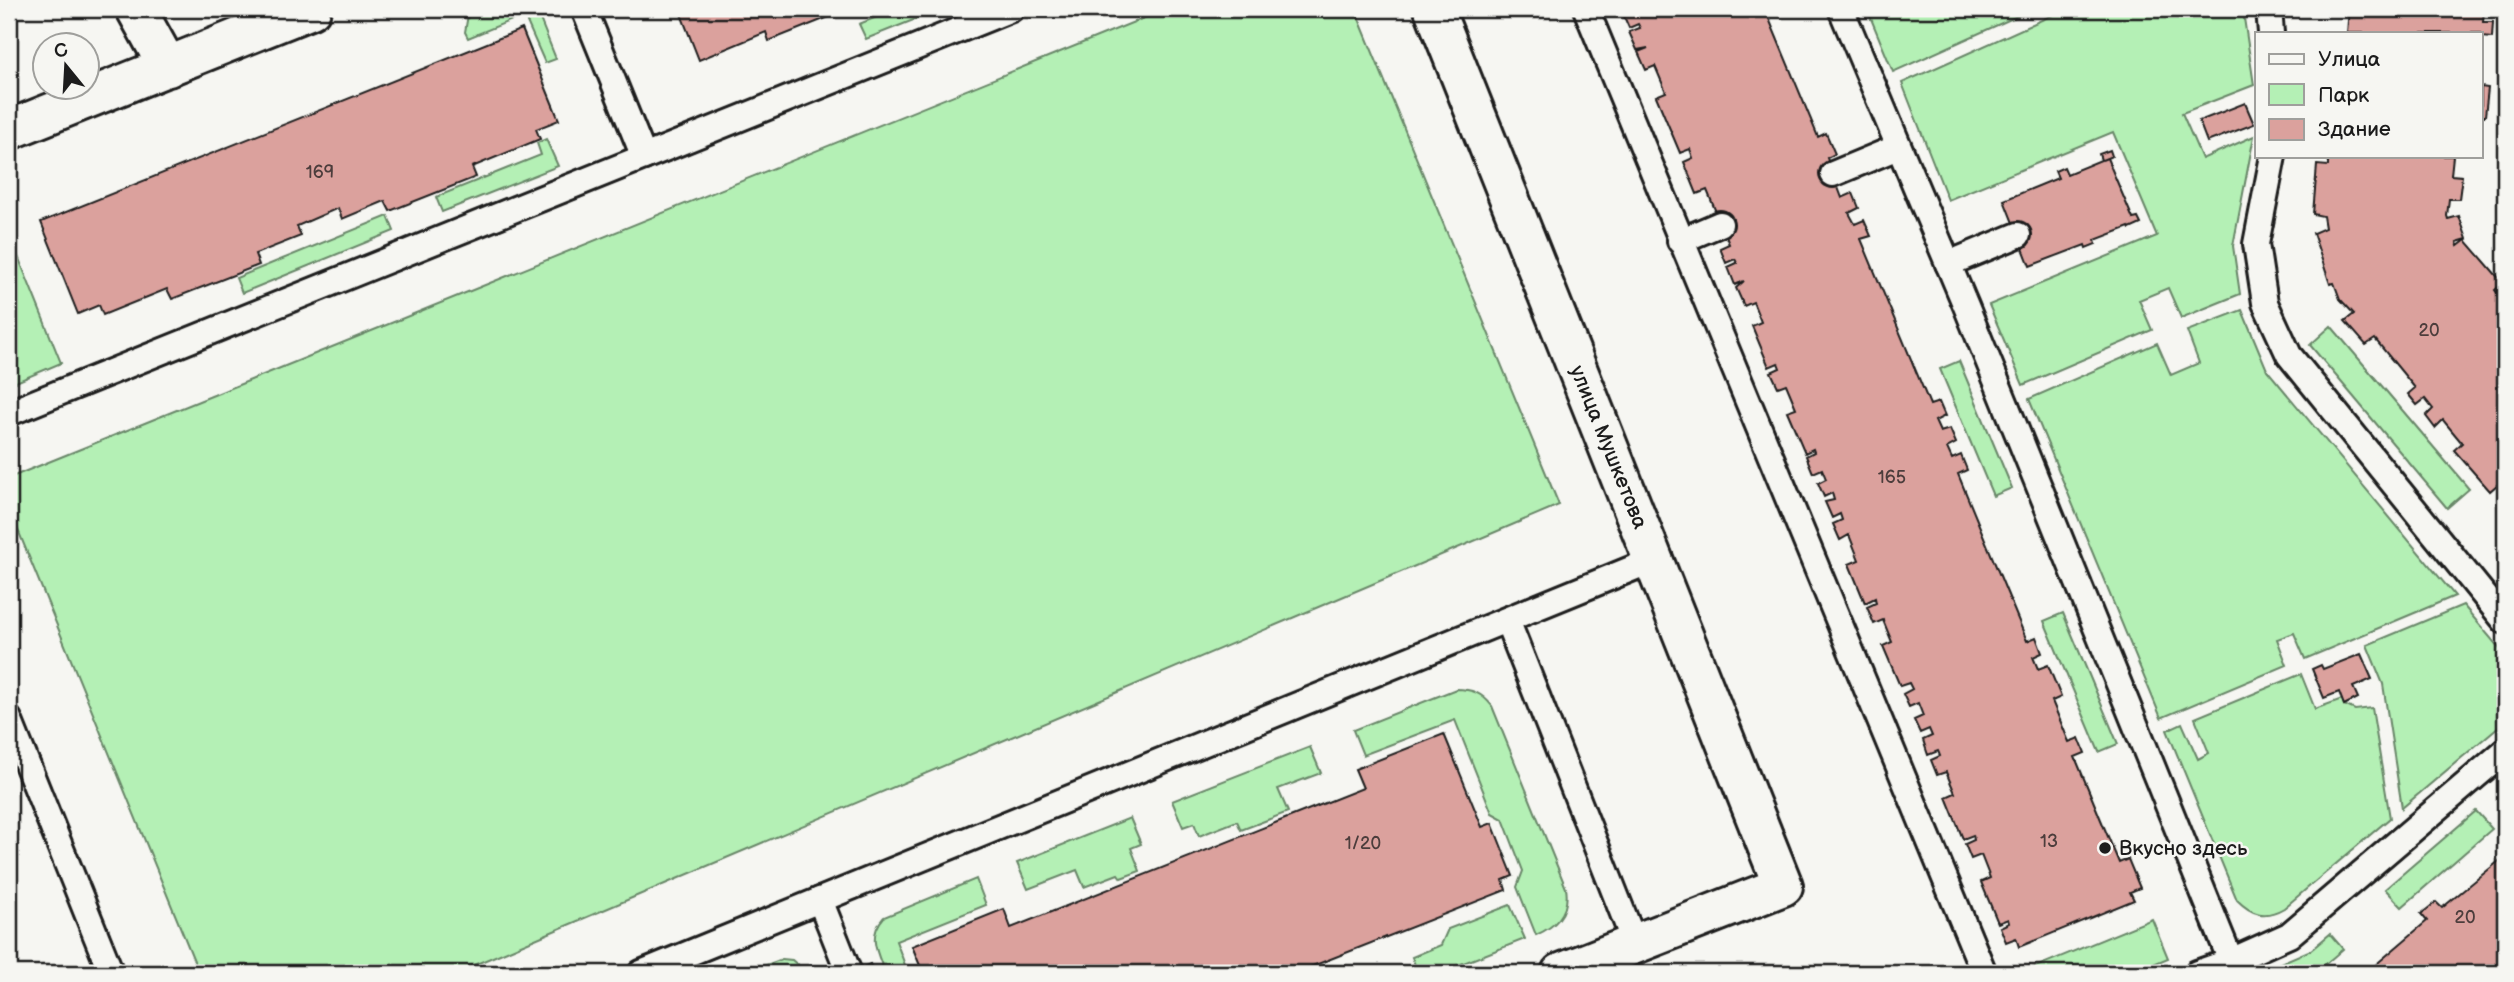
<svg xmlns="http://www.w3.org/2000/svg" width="2514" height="982" font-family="'Balsamiq Sans',sans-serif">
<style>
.green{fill:#b4f0b5;stroke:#688668;stroke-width:2}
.building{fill:#dba19d;stroke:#1c1c1c;stroke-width:2}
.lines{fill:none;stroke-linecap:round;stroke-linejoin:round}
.lane-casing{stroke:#1c1c1c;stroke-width:30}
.street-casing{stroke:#1c1c1c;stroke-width:44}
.lane{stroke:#f6f6f2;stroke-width:24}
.street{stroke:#f6f6f2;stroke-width:38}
.poi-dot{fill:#1c1c1c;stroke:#f6f6f2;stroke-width:2.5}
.labels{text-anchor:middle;stroke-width:5;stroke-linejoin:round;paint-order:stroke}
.number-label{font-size:18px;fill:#4c3d3c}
.street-label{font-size:21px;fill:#1c1c1c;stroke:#f6f6f2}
.poi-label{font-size:21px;fill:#1c1c1c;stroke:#f6f6f2;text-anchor:start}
</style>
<rect width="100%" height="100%" fill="#f6f6f2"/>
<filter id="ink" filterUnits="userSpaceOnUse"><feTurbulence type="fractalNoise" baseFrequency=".0143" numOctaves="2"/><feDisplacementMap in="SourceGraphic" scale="14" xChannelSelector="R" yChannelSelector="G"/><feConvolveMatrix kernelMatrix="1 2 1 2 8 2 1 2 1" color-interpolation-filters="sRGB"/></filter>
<g filter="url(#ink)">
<g class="green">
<polygon points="469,9 492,9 495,15 510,9 536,9 556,59 545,63 524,15 468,38 465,32"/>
<polygon points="897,9 941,9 866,39 859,24"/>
<polygon points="1166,9 1355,9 1559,505 455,973 199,973 9,508 9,478"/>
<polygon points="1867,9 2033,9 1893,72"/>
<polygon points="2066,9 2239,9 2244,18 2254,85 2182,113 2202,159 2254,136 2233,246 2240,294 2181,318 2168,288 2139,300 2152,330 2023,385 1989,305 2157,236 2113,132 1948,200 1902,83"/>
<polygon points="546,139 558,166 442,212 436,197 541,155 537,143"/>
<polygon points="388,216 394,231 242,293 236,278"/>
<polygon points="9,234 61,363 9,385"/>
<polygon points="2242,310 2267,370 2455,596 2305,659 2294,633 2277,639 2287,665 2161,718 2029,399 2157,343 2171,375 2199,363 2187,331"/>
<polygon points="2331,326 2469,489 2447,508 2310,345"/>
<polygon points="1959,361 2012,488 1993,496 1940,369"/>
<polygon points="2463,605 2505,655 2505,721 2402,808 2383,684 2367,645"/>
<polygon points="2063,613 2118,744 2099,752 2044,621"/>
<path d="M2301 674 2315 709 2342 699 2344 705 2355 710 2372 708 2390 818 2284 908C2265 919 2252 915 2237 900L2167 730 2182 723 2198 759 2209 753 2195 718Z"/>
<path d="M1456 689C1472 689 1482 693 1492 706L1566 888C1570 912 1557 926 1536 935L1517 887 1523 871 1503 819 1492 813 1455 720 1363 755 1353 730Z"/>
<polygon points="1310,747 1321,773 1278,789 1288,812 1241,830 1237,821 1199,836 1194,823 1183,827 1172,801"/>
<polygon points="2476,811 2492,829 2402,907 2385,889"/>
<polygon points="1130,818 1141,844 1131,848 1140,871 1121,878 1118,874 1084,887 1077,870 1028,889 1017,863"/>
<path d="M976 879 986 905 896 941 908 973H885C877 952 867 936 884 917Z"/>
<polygon points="1510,905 1525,939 1438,973 1418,973 1412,957 1441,945 1448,929"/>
<polygon points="2152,919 2168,958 2132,973 2021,973"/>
<polygon points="2330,934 2343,949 2315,973 2257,973 2311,950"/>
<polygon points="782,959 792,960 807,973 746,973"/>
</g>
<g class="building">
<polygon points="679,9 849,9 769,41 766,32 699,60"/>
<polygon points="1630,9 1765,9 1818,137 1826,133 1835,154 1827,158 1842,198 1853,193 1859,208 1849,213 1855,224 1864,220 1871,236 1861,239 1930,405 1939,402 1945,416 1935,421 1940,432 1950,429 1956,443 1947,448 1952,459 1961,455 1967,470 1958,474 2005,588 2027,641 2036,637 2042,653 2033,657 2038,669 2048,665 2061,697 2052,701 2069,742 2079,738 2085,753 2075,757 2099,815 2119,863 2128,859 2140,888 2130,892 2134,900 2019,947 2016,938 2006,942 2000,927 2009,923 2008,919 1998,923 1981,882 1990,878 1981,855 1971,859 1965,844 1974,840 1973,835 1963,839 1946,797 1955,793 1946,772 1937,775 1931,760 1940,756 1938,751 1928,755 1923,740 1932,736 1929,729 1920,733 1914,720 1923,716 1918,703 1909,707 1903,694 1912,689 1909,683 1900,686 1883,646 1892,642 1883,620 1874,624 1867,607 1876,603 1875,598 1865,603 1849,564 1859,560 1849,535 1840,540 1833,524 1842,520 1840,514 1832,518 1825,502 1834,500 1832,493 1824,497 1818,483 1826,479 1822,469 1813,473 1806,456 1814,452 1813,449 1805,453 1787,411 1796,408 1786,384 1778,387 1771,372 1780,368 1778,363 1769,367 1752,326 1761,322 1753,302 1744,306 1736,288 1744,281 1735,285 1728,267 1737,263 1735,259 1726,263 1720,248 1729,244 1707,190 1697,194 1684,162 1693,158 1690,149 1680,153 1656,96 1666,92 1655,66 1646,70 1638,52 1648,48 1637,50 1629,32 1640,28 1638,24 1629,28 1622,12"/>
<polygon points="2349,9 2484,9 2483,22 2493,22 2492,38 2482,37 2481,47 2481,33 2347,33"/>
<polygon points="522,29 559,120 536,129 540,139 472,167 476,177 390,211 385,201 342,219 338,208 297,226 301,236 255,254 259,265 172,299 167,289 103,315 99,305 78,314 41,222"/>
<polygon points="2481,87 2488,88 2485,116 2481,116"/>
<polygon points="2245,103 2254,124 2207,142 2199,121"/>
<polygon points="2110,150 2112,156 2102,160 2107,158 2133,219 2138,218 2141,224 2130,229 2129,227 2095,240 2096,244 2086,248 2085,245 2030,266 2004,200 2058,178 2055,171 2064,167 2067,174 2101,160 2099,154"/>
<polygon points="2328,156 2453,156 2451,175 2462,176 2459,199 2449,199 2447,216 2448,219 2459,216 2467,239 2457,242 2458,246 2466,240 2503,283 2495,290 2505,302 2505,494 2497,485 2490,491 2454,450 2462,443 2443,420 2435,428 2426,416 2433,409 2425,399 2417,405 2408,394 2415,388 2375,339 2366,345 2345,321 2354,314 2340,299 2334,283 2330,284 2313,233 2325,228 2323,216 2313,214 2317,165 2328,166"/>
<polygon points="2361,654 2372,679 2353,687 2358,698 2344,705 2339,692 2324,698 2312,669 2321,665 2323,669"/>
<polygon points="1444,734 1482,827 1492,823 1513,876 1503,880 1506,890 1295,973 923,973 912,946 1004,909 1011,928 1363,788 1355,769"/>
<polygon points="2505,856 2505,973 2366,973 2427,921 2421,914 2436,902 2442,908"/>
<polygon points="870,964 874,973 848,973 849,973"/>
</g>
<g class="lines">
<g class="lane-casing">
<g id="lane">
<polyline points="584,9 644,157"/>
<polyline points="1586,9 1984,973"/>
<polyline points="1841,9 1966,306 2231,961 2197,973"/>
<polyline points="2269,9 2271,33"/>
<polyline points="2273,156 2256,244 2265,303 2289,355 2505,621"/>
<polyline points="1833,174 1898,147"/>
<polyline points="1680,241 1720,224"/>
<polyline points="1948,264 2018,235"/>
<polyline points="9,413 1011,9"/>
<polyline points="1507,620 1635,944"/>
<polyline points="9,719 111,973"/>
<polyline points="820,900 849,973"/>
<polyline points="2231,961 2289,935 2505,751"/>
<polyline points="641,973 1653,560"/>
</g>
</g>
<g class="street-casing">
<g id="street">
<polyline points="136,9 168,67"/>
<polyline points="1434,9 1783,886 1561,973"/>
<polyline points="9,130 311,9"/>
</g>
</g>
<use href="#lane" class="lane"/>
<use href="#street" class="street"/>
</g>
</g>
<circle class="poi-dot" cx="2105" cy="848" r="7"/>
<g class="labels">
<g class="number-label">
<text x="320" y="178">169</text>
<text x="2429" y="336">20</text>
<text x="1892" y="483">165</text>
<text x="2049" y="847">13</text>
<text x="1363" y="849">1/20</text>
<text x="2465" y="923">20</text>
</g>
<g class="street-label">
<text transform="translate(1609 447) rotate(68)" y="7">улица Мушкетова</text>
</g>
<g class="poi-label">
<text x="2119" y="855">Вкусно здесь</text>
</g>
</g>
<rect width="2514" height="982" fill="none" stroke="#f6f6f2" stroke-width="35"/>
<rect x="18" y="18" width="2479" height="947" fill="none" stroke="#1c1c1c" stroke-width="2.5" filter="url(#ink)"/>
<rect x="2255" y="32" width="228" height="126" fill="#f6f6f2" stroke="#9f9f9c" stroke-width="2"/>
<rect x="2269" y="54" width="35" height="10" fill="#f6f6f2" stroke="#9f9f9c" stroke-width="2"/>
<text x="2318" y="66" font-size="21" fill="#1c1c1c">Улица</text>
<rect x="2269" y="84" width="35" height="21" fill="#b4f0b5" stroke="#9f9f9c" stroke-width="2"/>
<text x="2318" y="102" font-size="21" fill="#1c1c1c">Парк</text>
<rect x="2269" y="119" width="35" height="21" fill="#dba19d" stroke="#9f9f9c" stroke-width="2"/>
<text x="2318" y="136" font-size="21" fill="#1c1c1c">Здание</text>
<g transform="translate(66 66) rotate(342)"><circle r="33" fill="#f6f6f2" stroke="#9f9f9c" stroke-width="2"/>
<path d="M0-5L12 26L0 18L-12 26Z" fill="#1c1c1c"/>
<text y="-10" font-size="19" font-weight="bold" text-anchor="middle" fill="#1c1c1c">С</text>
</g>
</svg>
